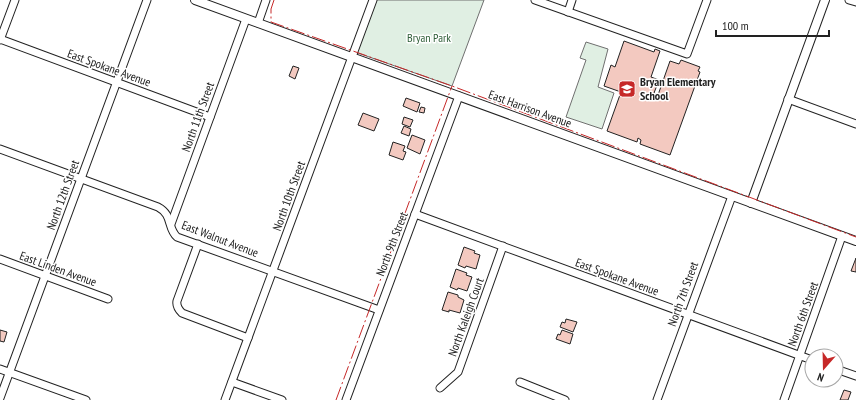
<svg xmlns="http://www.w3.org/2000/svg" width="856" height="400" font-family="'PT Sans Narrow',sans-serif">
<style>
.green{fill:#e0efe3;stroke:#6f6f6f}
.building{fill:#f3c9c0;stroke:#222}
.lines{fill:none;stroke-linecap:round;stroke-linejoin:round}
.minor-casing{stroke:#222;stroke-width:9}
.tertiary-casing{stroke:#222;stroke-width:10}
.minor{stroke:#fff;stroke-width:7}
.tertiary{stroke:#fff;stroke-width:8}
.power{stroke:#c62828;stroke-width:1;stroke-dasharray:14 3 2 3;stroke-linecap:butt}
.labels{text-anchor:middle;stroke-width:3;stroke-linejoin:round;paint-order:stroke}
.park-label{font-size:12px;fill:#2f5e38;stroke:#fff}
.street-label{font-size:12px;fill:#222;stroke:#fff}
.poi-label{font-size:12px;font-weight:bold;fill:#222;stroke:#fff;text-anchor:start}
</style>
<rect width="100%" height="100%" fill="#fff"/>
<g class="green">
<polygon points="373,0 484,0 452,86 355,52"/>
<polygon points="586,42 608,49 598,87 614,93 602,129 566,117 586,60 580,58"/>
</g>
<g class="building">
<polygon points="624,41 654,52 655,49 660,51 651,77 659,80 654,93 658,95 670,61 679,64 681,60 700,67 698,71 700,72 670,155 640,144 641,140 638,138 637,142 607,131 621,92 604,86 611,65 615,67"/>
<polygon points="293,66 299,68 295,79 289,76"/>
<polygon points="406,98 420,103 417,112 403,106"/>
<polygon points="421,107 425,108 424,113 419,112"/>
<polygon points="363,113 379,119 374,131 358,125"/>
<polygon points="404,117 413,120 410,127 402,124"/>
<polygon points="404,126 411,129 409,136 401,133"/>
<polygon points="412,135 425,140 420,154 407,148"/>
<polygon points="393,142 405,146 403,151 406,152 403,160 389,155"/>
<polygon points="464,247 475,251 474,253 480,255 476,269 466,266 465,268 458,265"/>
<polygon points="856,258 856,272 851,271"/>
<polygon points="456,269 467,273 466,275 472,277 467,291 458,288 457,290 450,287"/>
<polygon points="448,292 458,295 458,297 464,300 460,313 449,310 449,312 442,310"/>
<polygon points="566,319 577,322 573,332 560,327 562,322 565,323"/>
<polygon points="0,330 7,332 4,342 0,341"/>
<polygon points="562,330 573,334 570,344 556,339 558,334 560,335"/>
<polygon points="844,390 851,392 848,400 840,400"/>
</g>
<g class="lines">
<g class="minor-casing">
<g id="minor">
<polyline points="535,0 687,54 707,0"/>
<polyline points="849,0 856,2"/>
<polyline points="568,12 572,0"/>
<polyline points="258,23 266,0"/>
<polyline points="0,39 210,117"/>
<polyline points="0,40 15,0"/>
<polyline points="788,99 856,124"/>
<path d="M0 149 158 207C173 215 167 228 177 237L379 310"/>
<polyline points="415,214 812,360"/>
<polyline points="171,224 246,19"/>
<path d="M198 244 177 301C176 306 178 309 182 313L248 338"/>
<polyline points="0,259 108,299"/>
<polyline points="0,369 86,400"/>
<polyline points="836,369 856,376"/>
<polyline points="232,382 282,400"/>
<polyline points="520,382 565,400"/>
<polyline points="440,388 458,372 503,246"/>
<polyline points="0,398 147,0"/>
<polyline points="225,400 373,0"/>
<polyline points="346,400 459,96"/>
<polyline points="657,400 732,196"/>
<polyline points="784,400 842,236"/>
</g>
</g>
<g class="tertiary-casing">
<g id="tertiary">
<polyline points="195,0 856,241"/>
<polyline points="751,203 825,0"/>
</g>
</g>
<use href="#minor" class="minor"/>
<use href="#tertiary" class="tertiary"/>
<g class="power">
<polyline points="274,0 271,9 271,22 452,86 856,237"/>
<polyline points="336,400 452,86"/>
</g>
</g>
<defs>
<g id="school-square" transform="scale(0.9)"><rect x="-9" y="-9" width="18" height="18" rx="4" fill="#c62828" stroke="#fff"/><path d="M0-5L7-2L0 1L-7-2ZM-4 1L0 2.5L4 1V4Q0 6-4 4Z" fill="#fff"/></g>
</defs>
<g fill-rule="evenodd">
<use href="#school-square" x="627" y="89"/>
</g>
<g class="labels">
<g class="park-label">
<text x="429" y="42">Bryan Park</text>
</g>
<g class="street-label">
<text transform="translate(109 68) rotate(20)" y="4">East Spokane Avenue</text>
<text transform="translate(530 109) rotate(20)" y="4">East Harrison Avenue</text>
<text transform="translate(198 117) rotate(-70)" y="4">North 11th Street</text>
<text transform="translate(63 195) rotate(-70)" y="4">North 12th Street</text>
<text transform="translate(289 196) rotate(-70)" y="4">North 10th Street</text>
<text transform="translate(220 239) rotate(21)" y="4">East Walnut Avenue</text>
<text transform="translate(392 244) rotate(-69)" y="4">North 9th Street</text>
<text transform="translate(58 269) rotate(20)" y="4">East Linden Avenue</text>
<text transform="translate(617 277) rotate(20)" y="4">East Spokane Avenue</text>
<text transform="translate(683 294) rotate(-70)" y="4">North 7th Street</text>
<text transform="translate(803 314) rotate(-70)" y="4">North 6th Street</text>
<text transform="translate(466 317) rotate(-70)" y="4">North Kaleigh Court</text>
</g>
<g class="poi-label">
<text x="640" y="86">Bryan Elementary<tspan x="640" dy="14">School</tspan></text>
</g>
</g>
<g transform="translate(824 368) rotate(200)"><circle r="19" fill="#ffffff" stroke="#a7a7a7"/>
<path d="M0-3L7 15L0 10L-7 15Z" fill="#c62828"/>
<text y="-6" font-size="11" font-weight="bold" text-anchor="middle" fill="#222222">N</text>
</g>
<path d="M716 30v6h113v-6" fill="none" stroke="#222222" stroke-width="2"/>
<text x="722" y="30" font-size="12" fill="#222222" stroke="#ffffff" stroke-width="3" paint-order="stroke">100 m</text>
</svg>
